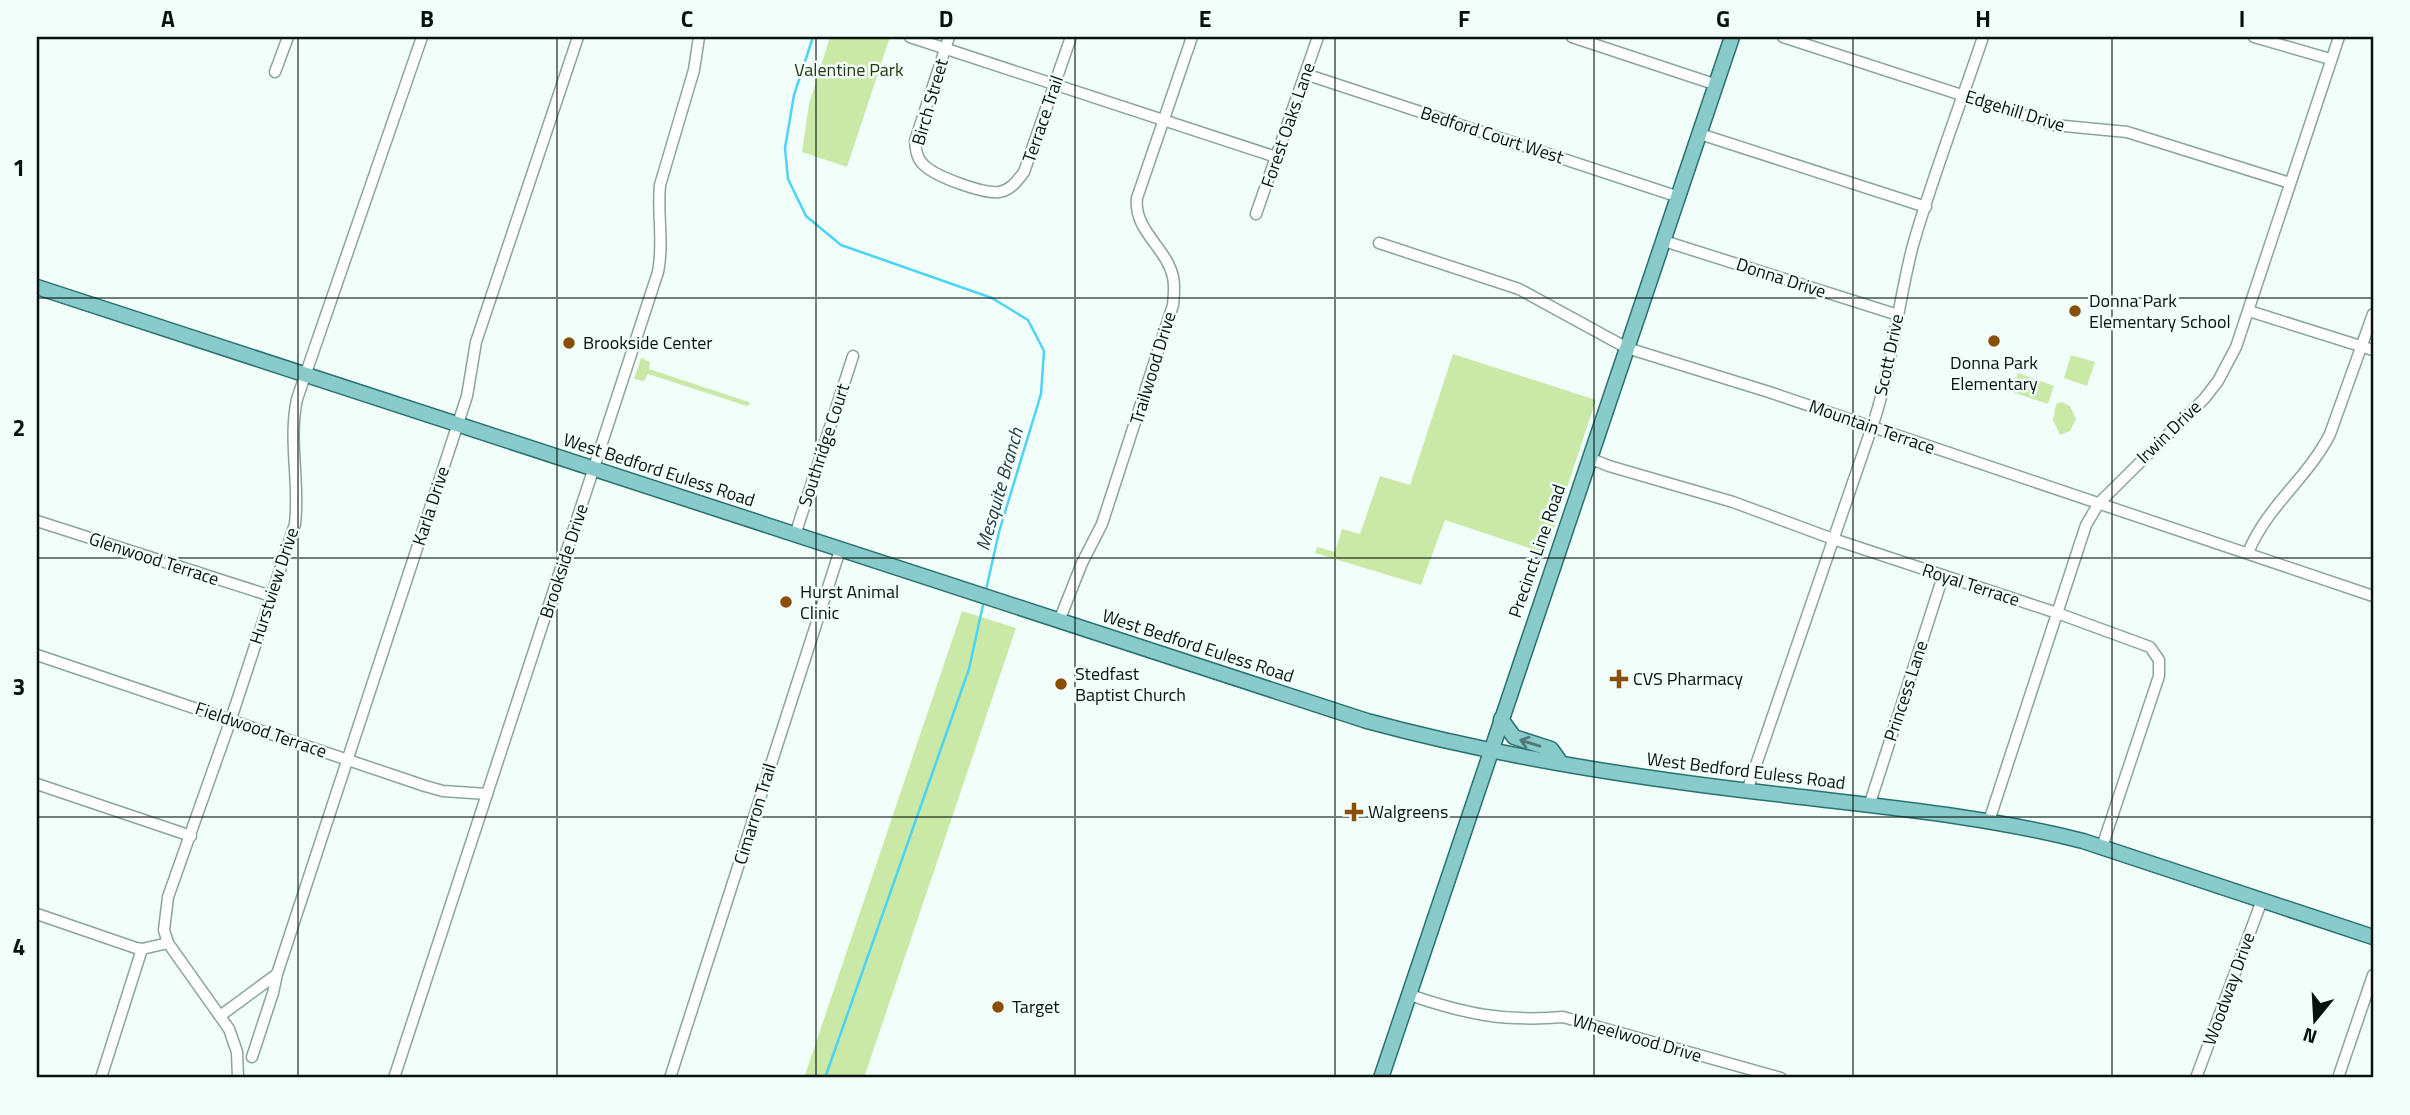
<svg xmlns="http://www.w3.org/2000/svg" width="2410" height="1115" font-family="'Titillium Web',sans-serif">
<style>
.green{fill:#cae9a7}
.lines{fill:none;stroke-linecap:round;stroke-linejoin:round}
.stream{stroke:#4bd4f5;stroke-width:2.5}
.minor-casing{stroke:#89a59c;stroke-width:13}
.major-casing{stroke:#287371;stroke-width:17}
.minor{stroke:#fff;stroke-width:10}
.major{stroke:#89caca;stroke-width:14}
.oneway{stroke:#4e7775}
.grid{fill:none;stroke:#07120e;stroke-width:2;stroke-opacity:0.55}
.poi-dot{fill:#894e07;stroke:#f2fef9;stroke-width:2.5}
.labels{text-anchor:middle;stroke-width:5;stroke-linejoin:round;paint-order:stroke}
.park-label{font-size:18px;fill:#273712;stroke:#f2fef9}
.street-label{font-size:18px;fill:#07120e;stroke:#f2fef9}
.poi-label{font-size:18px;fill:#07120e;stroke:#f2fef9;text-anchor:start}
.water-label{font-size:19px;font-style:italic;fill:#243b41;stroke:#f2fef9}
.neatline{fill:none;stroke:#07120e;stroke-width:2.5}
.grid-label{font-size:23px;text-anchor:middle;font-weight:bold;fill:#07120e}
</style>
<rect width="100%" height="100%" fill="#f2fef9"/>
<g class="green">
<polygon points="830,37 890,37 847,167 802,152 809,104"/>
<polygon points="1453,354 1596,400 1545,554 1542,556 1535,554 1535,550 1445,520 1421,585 1315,553 1317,547 1335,552 1342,529 1360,534 1380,476 1410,485"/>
<polygon points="2071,355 2095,362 2087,386 2064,378"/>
<polygon points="641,358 650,362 649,369 749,402 750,404 747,406 648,374 644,381 634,379"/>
<polygon points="2018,373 2054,386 2048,404 2012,392"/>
<polygon points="2062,402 2070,406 2076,419 2070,431 2060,435 2053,420 2056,404"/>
<polygon points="962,611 1016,628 864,1078 804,1078"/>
</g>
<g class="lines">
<g class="stream">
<polyline points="813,37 794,95 785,148 788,179 806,216 841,245 992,298 1028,320 1044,351 1041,394 999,532 986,590"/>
<polyline points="825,1078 969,669 984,600"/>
</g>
<g class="minor-casing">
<g id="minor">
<polyline points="910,37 1276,157"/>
<path d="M949 37 915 141C916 151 917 160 925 166 937 177 983 194 999 192 1011 190 1017 181 1024 172L1071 37"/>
<polyline points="1572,37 1717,85"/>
<polyline points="1783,37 2054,125 2127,132 2290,183"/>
<polyline points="2254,37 2330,59"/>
<polyline points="275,72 288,37"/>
<polyline points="1305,74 1679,197"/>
<polyline points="1700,134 1926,207"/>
<polyline points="1256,214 1318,37"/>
<polyline points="1664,241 1898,315"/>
<polyline points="1379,243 1519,289 1627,348 1769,392 2373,596"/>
<polyline points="2249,311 2373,350"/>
<polyline points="1589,458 1609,466 1733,502 1833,539 2057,613 2150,647 2159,660 2159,676 2102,847"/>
<polyline points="37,521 271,596"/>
<polyline points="795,535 853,356"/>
<path d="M2248 553C2266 507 2308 478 2330 434L2373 314"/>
<path d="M1059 621 1082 563 1102 524 1173 305C1174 296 1175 286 1173 277 1167 248 1133 230 1137 198L1192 37"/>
<polyline points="37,655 425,786 443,791 487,794"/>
<polyline points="37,784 191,836"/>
<path d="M1747 791 1875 418C1893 361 1898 302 1913 245 1933 175 1960 106 1983 37"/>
<polyline points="1869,806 1943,576"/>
<polyline points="1989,821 2086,525 2099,503 2204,399 2218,381 2236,347 2339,37"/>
<polyline points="37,914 136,948 142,949 168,943"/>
<path d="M1410 995C1465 1014 1504 1022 1563 1017L1781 1078"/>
<polyline points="220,1016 277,974 467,396 476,342 578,37"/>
<polyline points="252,1057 273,993 277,974"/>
<polyline points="101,1078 142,949"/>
<path d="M238 1078 237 1052 229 1029 168 943 164 930 168 897 231 719 295 524C300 482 288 441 297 399L422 37"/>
<path d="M394 1078 658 272C664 242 657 214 660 185L694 70 699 37"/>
<polyline points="670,1078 840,550"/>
<polyline points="2196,1078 2262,900"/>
<polyline points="2338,1078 2373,975"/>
</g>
</g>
<g class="major-casing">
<g id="major">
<path d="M37 287 1367 721C1504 758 1643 779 1784 795 1884 807 1985 816 2083 841L2373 937"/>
<polyline points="1501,719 1514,737 1551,749 1561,763"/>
<polyline points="1381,1078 1732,37"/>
</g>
</g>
<use href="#minor" class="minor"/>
<use href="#major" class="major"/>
</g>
<defs><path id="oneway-shaft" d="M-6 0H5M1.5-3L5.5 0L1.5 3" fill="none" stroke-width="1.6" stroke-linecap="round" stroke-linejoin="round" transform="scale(1.75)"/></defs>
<use class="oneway" href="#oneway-shaft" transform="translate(1530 743) rotate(-163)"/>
<path class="grid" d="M298 37V1078M557 37V1078M816 37V1078M1075 37V1078M1335 37V1078M1594 37V1078M1853 37V1078M2112 37V1078M37 298H2373M37 558H2373M37 817H2373"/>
<g class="poi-dot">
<circle cx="2075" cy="311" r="7"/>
<circle cx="1994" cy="341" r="7"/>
<circle cx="569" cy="343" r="7"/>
<circle cx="786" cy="602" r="7"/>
<path d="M1615.5 668.5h7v7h7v7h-7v7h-7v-7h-7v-7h7z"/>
<circle cx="1061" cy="684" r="7"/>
<path d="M1350.5 801.5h7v7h7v7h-7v7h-7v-7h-7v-7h7z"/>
<circle cx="998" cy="1007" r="7"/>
</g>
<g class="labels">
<g class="park-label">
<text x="849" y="76">Valentine Park</text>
</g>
<g class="street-label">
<text transform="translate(930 102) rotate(-74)" y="6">Birch Street</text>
<text transform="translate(2015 111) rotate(17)" y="6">Edgehill Drive</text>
<text transform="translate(1043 119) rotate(-71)" y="6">Terrace Trail</text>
<text transform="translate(1288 125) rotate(-71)" y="6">Forest Oaks Lane</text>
<text transform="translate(1492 135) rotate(18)" y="6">Bedford Court West</text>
<text transform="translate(1781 278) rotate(18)" y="6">Donna Drive</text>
<text transform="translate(1889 355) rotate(-78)" y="6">Scott Drive</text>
<text transform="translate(1153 368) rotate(-73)" y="6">Trailwood Drive</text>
<text transform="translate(1872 427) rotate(19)" y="6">Mountain Terrace</text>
<text transform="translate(2169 432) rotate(-44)" y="6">Irwin Drive</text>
<text transform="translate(824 445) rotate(-72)" y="6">Southridge Court</text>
<text transform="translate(659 470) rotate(18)" y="6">West Bedford Euless Road</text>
<text transform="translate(431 506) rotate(-72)" y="6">Karla Drive</text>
<text transform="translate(1537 551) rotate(-71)" y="6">Precinct Line Road</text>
<text transform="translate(154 559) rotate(18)" y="6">Glenwood Terrace</text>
<text transform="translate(564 561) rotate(-72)" y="6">Brookside Drive</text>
<text transform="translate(1971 585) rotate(18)" y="6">Royal Terrace</text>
<text transform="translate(274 586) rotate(-72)" y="6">Hurstview Drive</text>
<text transform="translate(1198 646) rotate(18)" y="6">West Bedford Euless Road</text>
<text transform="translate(1906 691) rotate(-72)" y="6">Princess Lane</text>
<text transform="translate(261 730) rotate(19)" y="6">Fieldwood Terrace</text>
<text transform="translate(1746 771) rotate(7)" y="6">West Bedford Euless Road</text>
<text transform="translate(755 814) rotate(-73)" y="6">Cimarron Trail</text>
<text transform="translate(2229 989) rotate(-70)" y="6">Woodway Drive</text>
<text transform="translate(1637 1038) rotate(16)" y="6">Wheelwood Drive</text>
</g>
<g class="poi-label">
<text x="2089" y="307">Donna Park<tspan x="2089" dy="21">Elementary School</tspan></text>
<text x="583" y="349">Brookside Center</text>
<text x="1994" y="369" text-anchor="middle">Donna Park<tspan x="1994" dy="21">Elementary</tspan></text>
<text x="800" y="598">Hurst Animal<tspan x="800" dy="21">Clinic</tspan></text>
<text x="1075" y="680">Stedfast<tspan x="1075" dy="21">Baptist Church</tspan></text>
<text x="1633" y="685">CVS Pharmacy</text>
<text x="1368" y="818">Walgreens</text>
<text x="1012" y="1013">Target</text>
</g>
<g class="water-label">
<text transform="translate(999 489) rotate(-74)" y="7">Mesquite Branch</text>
</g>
</g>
<rect width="2410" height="1115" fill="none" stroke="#f2fef9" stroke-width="77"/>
<g transform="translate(2315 1020) rotate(198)" stroke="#f2fef9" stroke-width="5" paint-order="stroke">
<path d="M0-5L12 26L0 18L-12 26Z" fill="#07120e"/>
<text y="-10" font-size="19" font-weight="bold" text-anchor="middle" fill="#07120e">N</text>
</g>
<rect x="38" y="38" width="2334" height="1038" class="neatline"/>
<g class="grid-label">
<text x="168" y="27">A</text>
<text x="427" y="27">B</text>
<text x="687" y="27">C</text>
<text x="946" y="27">D</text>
<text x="1205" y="27">E</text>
<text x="1464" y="27">F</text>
<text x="1723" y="27">G</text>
<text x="1983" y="27">H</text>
<text x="2242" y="27">I</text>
<text x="19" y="176">1</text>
<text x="19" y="436">2</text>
<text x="19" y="695">3</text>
<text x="19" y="955">4</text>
</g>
</svg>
